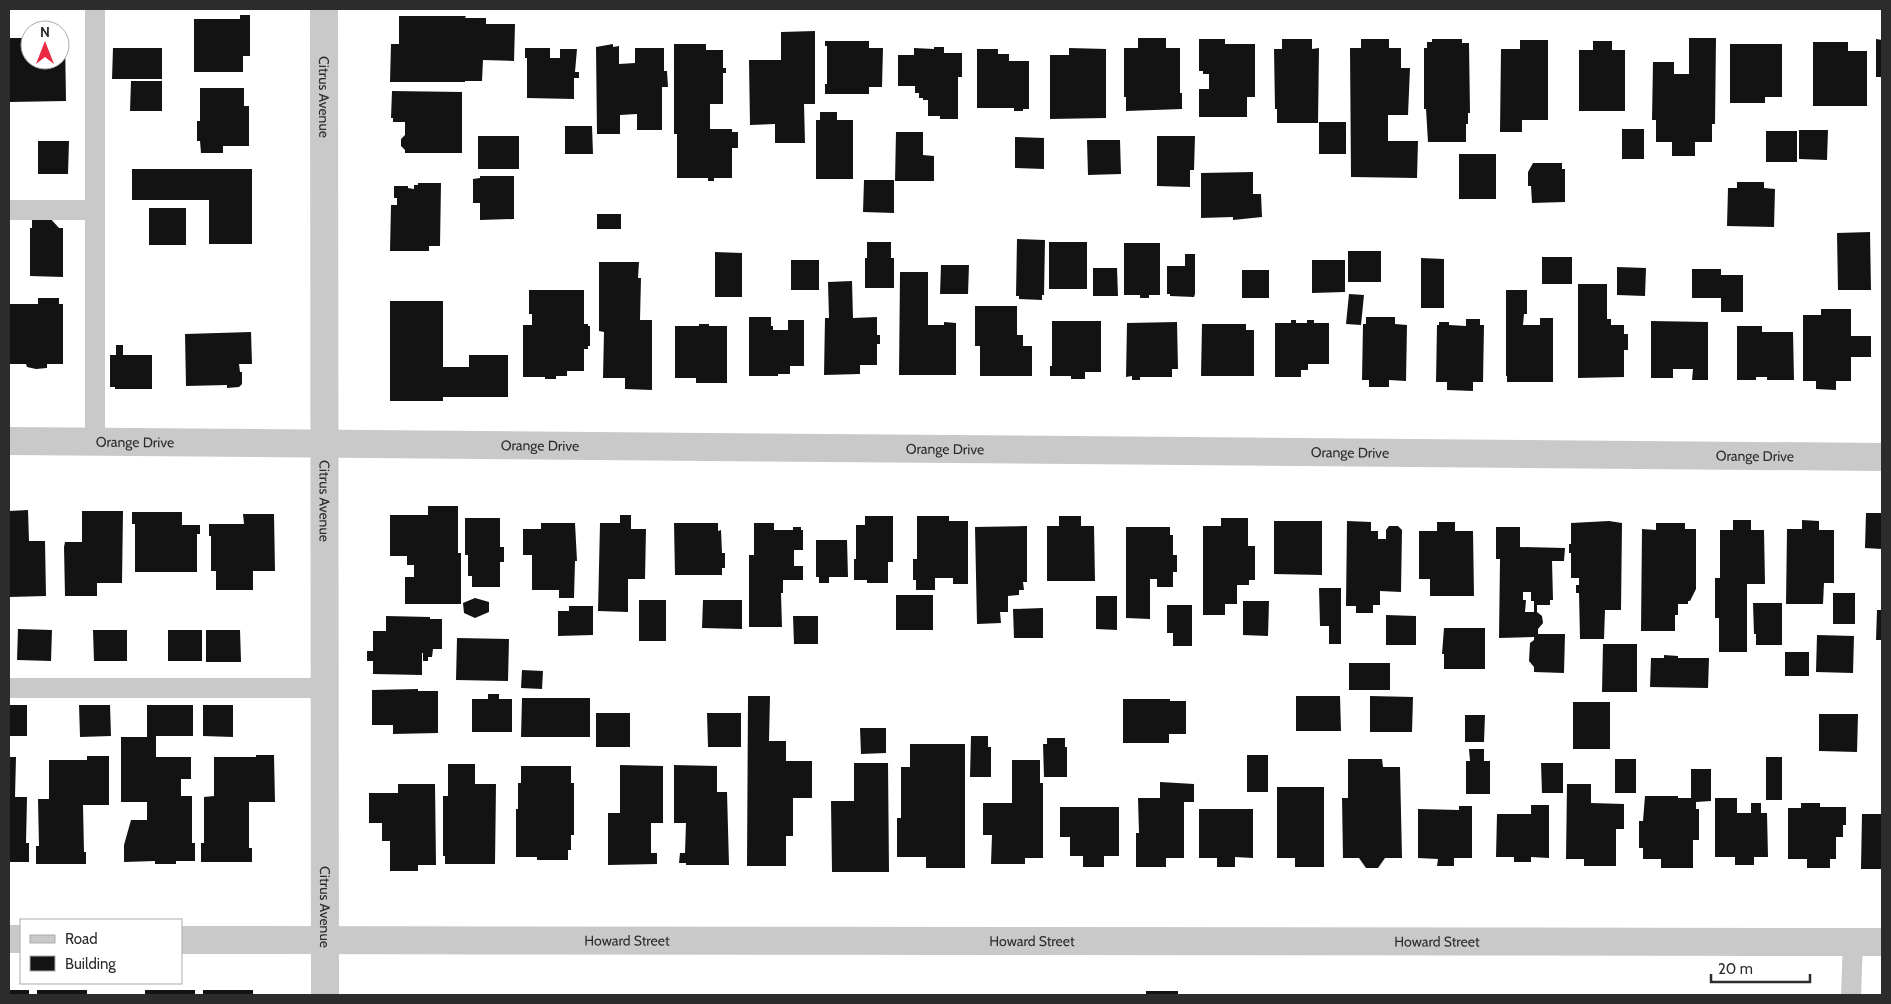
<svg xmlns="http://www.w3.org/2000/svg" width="1891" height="1004" font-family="Cabin,sans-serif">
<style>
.building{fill:#131313;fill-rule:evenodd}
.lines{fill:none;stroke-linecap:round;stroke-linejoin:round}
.service{stroke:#c9c9c9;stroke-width:20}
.minor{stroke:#c9c9c9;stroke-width:28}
.labels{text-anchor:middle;stroke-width:5;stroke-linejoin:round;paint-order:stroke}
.street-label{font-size:14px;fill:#2c2c2c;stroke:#fff}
</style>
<rect width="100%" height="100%" fill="#fff"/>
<g class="building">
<polygon points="240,15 250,15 250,56 243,56 243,72 194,72 194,19 240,19"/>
<polygon points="399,16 466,16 465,18 486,18 486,24 515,24 514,61 483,60 482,81 465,81 465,82 390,82 391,44 399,44"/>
<polygon points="815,31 815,104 804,104 805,143 775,143 775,124 750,125 749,60 781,60 781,32"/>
<polygon points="60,37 65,37 66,101 9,102 9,38 30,38 30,60 60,60"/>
<polygon points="1138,38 1166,38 1166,48 1180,48 1180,93 1182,93 1182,109 1126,111 1126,97 1124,97 1124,48 1138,48"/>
<polygon points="1689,38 1716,38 1715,124 1712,124 1712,142 1695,142 1695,156 1672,156 1672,142 1656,142 1656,120 1652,120 1653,62 1674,62 1674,74 1689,74"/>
<polygon points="1199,39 1225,39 1225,44 1255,44 1255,97 1247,97 1247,117 1199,117 1199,89 1209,89 1209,74 1203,74 1203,71 1199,71"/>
<polygon points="1282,39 1312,39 1312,49 1319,48 1318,123 1277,123 1277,109 1275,109 1274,49 1282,49"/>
<polygon points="1361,39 1389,39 1389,48 1401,48 1401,68 1410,68 1408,115 1388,115 1388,141 1418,141 1417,178 1351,177 1350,48 1361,48"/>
<polygon points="1432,39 1462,39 1462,43 1469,43 1470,113 1468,113 1468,124 1466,124 1466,142 1428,142 1426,109 1424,109 1424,48 1427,48 1427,42 1432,42"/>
<polygon points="1876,39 1882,40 1882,77 1876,77"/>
<polygon points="1520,40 1548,40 1548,120 1522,120 1522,132 1500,132 1501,49 1520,49"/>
<polygon points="825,41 869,41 869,48 883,48 882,87 869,87 869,94 825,94 825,84 827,84 827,46 825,46"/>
<polygon points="1593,41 1612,41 1612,50 1625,50 1625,111 1579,111 1579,50 1593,50"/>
<polygon points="1813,42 1848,42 1848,51 1867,51 1867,106 1813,106"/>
<polygon points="613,44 613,47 619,46 619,64 635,63 635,48 664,48 664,71 667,71 668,87 662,87 662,130 637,130 637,114 620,115 620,134 597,134 596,47"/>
<polygon points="674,44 706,44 706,50 723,50 723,68 726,68 726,73 723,73 723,104 710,104 710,129 732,129 732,132 738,132 738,148 732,148 732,178 714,178 714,181 708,181 708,178 677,178 677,134 674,134"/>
<polygon points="1730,44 1782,44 1782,97 1765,97 1765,103 1730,103"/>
<polygon points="934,47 944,47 944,53 962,53 962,77 958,77 958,119 940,119 940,116 928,116 928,100 923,100 923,98 919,98 919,93 915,93 915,86 898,86 898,55 914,55 914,48 934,49"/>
<polygon points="113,48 162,48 162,79 112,79"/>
<polygon points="525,48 550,48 550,58 560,58 560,49 577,49 575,72 579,72 579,78 574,78 574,99 527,98 527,58 525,58"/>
<polygon points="1069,48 1106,49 1106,118 1050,119 1050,55 1069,55"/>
<polygon points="977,49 998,49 998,54 1009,54 1009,61 1029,61 1029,109 1023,109 1023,111 1014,111 1014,108 977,108"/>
<polygon points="131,81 162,81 162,111 130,111"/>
<polygon points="200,88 244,88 244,106 249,106 249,146 223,146 223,153 201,153 200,141 197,141 197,121 200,121"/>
<polygon points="392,91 462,92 462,153 405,153 405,150 401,146 401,139 405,135 405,122 393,122 393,118 391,118"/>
<polygon points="820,112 837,112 837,120 853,120 853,179 816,179 816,120 820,120"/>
<rect x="1319" y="122" width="27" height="32"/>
<polygon points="565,126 592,126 593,154 565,154"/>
<rect x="1622" y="129" width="22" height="30"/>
<polygon points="1799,130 1828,130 1827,160 1799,159"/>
<rect x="1766" y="131" width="31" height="31"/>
<polygon points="896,132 923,132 923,155 934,156 934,181 895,181"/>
<rect x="478" y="136" width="41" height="33"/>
<polygon points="1157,136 1195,136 1194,170 1190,170 1190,187 1157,186"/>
<polygon points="1015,137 1044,138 1044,169 1015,168"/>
<polygon points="1087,140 1120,140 1121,174 1088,175"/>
<polygon points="38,141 69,141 68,174 38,174"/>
<rect x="1459" y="154" width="37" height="45"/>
<polygon points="1533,163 1562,163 1562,169 1565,169 1565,202 1532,203 1531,186 1528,186 1528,172"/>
<polygon points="132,169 252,169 252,244 209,244 209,200 132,200"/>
<polygon points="1253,172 1253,194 1261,194 1262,217 1233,220 1233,217 1201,218 1201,173"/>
<polygon points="480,176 514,176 514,219 480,220 480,203 473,203 473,179 480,178"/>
<polygon points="864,180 894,180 894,213 863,212"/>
<polygon points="1737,182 1764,182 1764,188 1775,189 1774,227 1727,226 1728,188 1737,188"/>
<polygon points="418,183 441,183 440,246 429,246 429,251 390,251 391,205 397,205 397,198 394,198 394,186 408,186 408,188 414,189 414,185 418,185"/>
<rect x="149" y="208" width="37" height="37"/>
<rect x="597" y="214" width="24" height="15"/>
<polygon points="32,217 49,217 59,228 63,228 63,277 30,276 30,228 32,228"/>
<polygon points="1870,232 1871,290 1838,290 1837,233"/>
<polygon points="1017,239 1045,240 1044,295 1042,295 1042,300 1019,299 1019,296 1016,296"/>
<polygon points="867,242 891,242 891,258 894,258 894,288 865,288 865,258 867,258"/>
<rect x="1049" y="242" width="38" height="47"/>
<polygon points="1124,243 1160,243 1160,295 1149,295 1149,298 1140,298 1140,295 1124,295"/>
<rect x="1348" y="251" width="33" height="31"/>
<polygon points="715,252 742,253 742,297 715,297"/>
<polygon points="1185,254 1195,254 1195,294 1194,297 1170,296 1170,294 1167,294 1167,266 1185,266"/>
<rect x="1542" y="257" width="30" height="27"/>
<polygon points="1421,258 1444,259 1444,308 1421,308"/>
<rect x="791" y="260" width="28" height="30"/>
<polygon points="1312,260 1345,260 1345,292 1312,293"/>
<polygon points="599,262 639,262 638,278 641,278 640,320 652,320 652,390 625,389 625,378 603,378 604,332 599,331"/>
<polygon points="941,265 969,265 968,294 940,294"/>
<polygon points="1617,267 1646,268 1645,296 1617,295"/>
<polygon points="1093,268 1117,268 1118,296 1093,296"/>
<polygon points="1692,269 1721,269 1721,275 1743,275 1743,312 1721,312 1721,298 1692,298"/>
<rect x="1242" y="270" width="27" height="28"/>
<polygon points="900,272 928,272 928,325 944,325 944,322 956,323 956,375 899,375"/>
<polygon points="852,281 853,318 877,317 877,335 880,335 880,344 877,344 877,365 860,365 860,374 824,375 825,318 829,318 828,282"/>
<polygon points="1578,284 1607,284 1607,319 1611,319 1611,325 1624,325 1624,334 1628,334 1628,350 1624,350 1624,377 1578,378"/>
<polygon points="529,290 584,290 584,324 588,324 588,326 590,326 590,346 588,346 588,349 584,349 584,371 567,371 567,376 556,376 556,379 545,379 545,377 523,377 523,325 532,325 532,314 529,314"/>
<polygon points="1506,290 1527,290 1527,314 1524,314 1523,325 1540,325 1540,318 1553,318 1553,382 1507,382 1507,376 1506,376"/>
<polygon points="1349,294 1364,295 1361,325 1346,324"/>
<polygon points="38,298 59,298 59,304 63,304 63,364 47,364 47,368 36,369 27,367 26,364 9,364 9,304 38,304"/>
<polygon points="390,301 443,301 443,367 469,367 469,355 508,355 508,397 443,397 443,401 390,401"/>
<polygon points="975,306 1017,306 1017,335 1023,335 1023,346 1032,346 1032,376 980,376 980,346 975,346"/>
<polygon points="1821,309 1851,309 1851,336 1871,336 1871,357 1851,357 1851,381 1836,381 1836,390 1816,389 1816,381 1803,381 1803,315 1821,315"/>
<polygon points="749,317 771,317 771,326 773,326 773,330 788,330 788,320 804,320 804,366 790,366 790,374 778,374 778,376 749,376"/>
<polygon points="1366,317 1395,317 1395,324 1407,325 1406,381 1389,380 1389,387 1369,387 1369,380 1362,380 1363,324 1366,324"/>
<polygon points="1466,319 1480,319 1480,325 1484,325 1483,382 1473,382 1473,391 1447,390 1447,382 1436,382 1437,325 1439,325 1439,322 1449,322 1449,325 1466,326"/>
<polygon points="1291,320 1296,320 1296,323 1307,323 1307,320 1314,320 1314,323 1329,323 1329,364 1308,364 1308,370 1301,370 1301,377 1275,377 1275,323 1291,323"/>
<polygon points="1052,321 1101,321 1101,372 1085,372 1085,379 1071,379 1071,376 1050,376 1050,366 1052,366"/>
<polygon points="1651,321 1708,322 1708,380 1692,380 1693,369 1673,369 1673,378 1651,378"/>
<polygon points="1177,322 1178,369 1172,369 1172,377 1140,377 1140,380 1132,380 1132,376 1126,377 1127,323"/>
<polygon points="699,324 709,324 709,326 727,326 727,383 696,383 696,378 675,378 675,326 699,326"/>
<polygon points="1202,324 1246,324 1246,330 1254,330 1254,376 1201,376"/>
<polygon points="1737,326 1762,326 1762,332 1793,332 1794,380 1767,380 1767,377 1756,377 1756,380 1737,380"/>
<polygon points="251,332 252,364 239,364 240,372 242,372 242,384 239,387 227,388 227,385 186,386 185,334"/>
<polygon points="116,345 123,345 123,355 152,355 152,389 115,389 115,387 110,387 110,355 116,355"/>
<polygon points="428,506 458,506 458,553 461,553 461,604 405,604 405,577 414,577 414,565 407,565 407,556 390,556 390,515 428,515"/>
<polygon points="28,510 29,541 45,541 46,596 9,597 9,511"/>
<polygon points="82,511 123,511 122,583 97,583 97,596 65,596 64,547 65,542 82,542"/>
<polygon points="132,512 182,512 182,525 200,525 200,534 197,534 197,572 135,572 135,524 132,524"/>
<polygon points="1866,513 1882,513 1882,549 1865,548"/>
<polygon points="243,514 274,514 275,571 253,571 253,590 216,590 216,571 211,571 211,536 209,536 209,524 244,524"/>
<polygon points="620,515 631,515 631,529 646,529 645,579 628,579 628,612 598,611 600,523 620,523"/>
<polygon points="865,516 893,516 893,562 888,562 888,583 867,583 867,580 854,580 854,559 856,559 856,525 865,525"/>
<polygon points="917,516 949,516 949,521 968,521 968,584 953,584 953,578 935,578 935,590 916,590 916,580 913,580 913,559 917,559"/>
<polygon points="1059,516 1081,516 1081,526 1094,526 1095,581 1047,581 1047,526 1059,526"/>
<polygon points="465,518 500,518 500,547 504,547 504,562 500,562 500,587 472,587 472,576 468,576 468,555 465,555"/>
<polygon points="1221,518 1248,518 1248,546 1255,546 1255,580 1249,580 1249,585 1237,585 1237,604 1225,604 1225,615 1203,615 1203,526 1221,526"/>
<polygon points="1733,520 1751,520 1751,530 1764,530 1765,584 1747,584 1747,652 1719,652 1719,618 1715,618 1715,578 1720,578 1720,530 1733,530"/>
<polygon points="1802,520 1819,521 1819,530 1834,530 1834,583 1824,583 1823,604 1786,604 1787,529 1802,529"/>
<polygon points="1274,521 1322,521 1322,575 1274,574"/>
<polygon points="1347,521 1371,522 1371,531 1378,531 1378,539 1386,539 1386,530 1389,526 1398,526 1402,530 1401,592 1380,591 1380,605 1373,605 1373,613 1356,613 1356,606 1346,606"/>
<polygon points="1609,521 1622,523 1621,610 1605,610 1604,639 1580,639 1579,593 1576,593 1576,585 1579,585 1579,578 1571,578 1571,553 1569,553 1569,544 1571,544 1571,523"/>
<polygon points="1437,522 1455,522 1455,531 1473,531 1474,596 1430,596 1430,579 1419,579 1419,531 1437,531"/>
<polygon points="541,523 575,523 577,561 575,561 574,598 559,598 559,590 532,590 532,555 523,555 523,529 541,529"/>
<polygon points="674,523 718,523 718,531 721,530 722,553 725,553 725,568 722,568 722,575 675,575"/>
<polygon points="754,523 774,523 774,530 793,530 793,527 801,527 801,530 803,530 803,550 794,550 794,566 803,566 803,580 783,580 783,593 781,593 782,627 749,627 749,555 754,555"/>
<polygon points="1656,523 1685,523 1685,529 1696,529 1696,589 1690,601 1688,601 1688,604 1678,604 1678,615 1675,615 1675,631 1641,631 1642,529 1656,530"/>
<polygon points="1027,526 1027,582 1023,582 1024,590 1019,590 1019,595 1008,596 1008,612 1000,612 1001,623 977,624 975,527"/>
<polygon points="1126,527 1170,527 1170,535 1173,535 1173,555 1177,555 1177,572 1173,572 1173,587 1157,587 1157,579 1150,579 1150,619 1126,618"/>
<path d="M1496 527H1520V547L1565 548 1564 561H1552L1553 600H1550V605H1537V612L1542 616 1543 623 1538 629V634H1565L1564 673 1534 672V667L1529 661 1530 643 1534 640V637L1499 638 1500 559H1496ZM1523 592H1531V601H1534V612H1525L1526 600H1523Z"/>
<polygon points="816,540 847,540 848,577 829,577 829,583 819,583 819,577 816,577"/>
<polygon points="1319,588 1341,588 1341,644 1329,644 1329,626 1320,626"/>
<rect x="1833" y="593" width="22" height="31"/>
<rect x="896" y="595" width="37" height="35"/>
<polygon points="1096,596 1117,596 1117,630 1096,629"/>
<polygon points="475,598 489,602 489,612 475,618 464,613 463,603"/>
<rect x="639" y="600" width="27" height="41"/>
<polygon points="703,600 742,600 742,629 702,628"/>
<polygon points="1243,601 1269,601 1268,636 1243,635"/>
<polygon points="1753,603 1782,603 1782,645 1756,645 1756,634 1754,634"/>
<polygon points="1167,605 1192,605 1192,646 1173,646 1173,633 1167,633"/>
<polygon points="569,606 593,606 593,635 558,636 558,611 569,611"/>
<polygon points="1043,608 1043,638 1014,638 1013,609"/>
<polygon points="1877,610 1882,610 1882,640 1876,640"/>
<polygon points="1386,615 1416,616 1416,645 1386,645"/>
<polygon points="386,616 430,617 430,619 442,619 442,649 433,649 432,657 428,657 428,661 423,661 423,653 422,653 422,675 373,674 373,661 367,661 367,651 373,651 373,631 386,631"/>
<polygon points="793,616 818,616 818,644 794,644"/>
<polygon points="1444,628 1485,628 1485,669 1444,669 1444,654 1442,654"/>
<polygon points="18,629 52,630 51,661 17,660"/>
<polygon points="93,630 127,630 127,661 94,661"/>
<rect x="168" y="630" width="34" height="31"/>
<polygon points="206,630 240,630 241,662 206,662"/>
<polygon points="1817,635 1854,636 1853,673 1816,672"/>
<polygon points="457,638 509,639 508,681 456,680"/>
<polygon points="1603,644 1637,644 1637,692 1602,692"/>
<rect x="1785" y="652" width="24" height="24"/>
<polygon points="1664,655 1678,656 1678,658 1709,658 1708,688 1650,687 1651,658 1664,658"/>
<rect x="1349" y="663" width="41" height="27"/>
<polygon points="522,670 543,671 542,689 521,688"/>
<polygon points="418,689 418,691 438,691 438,733 393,734 393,725 372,725 372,690"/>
<polygon points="488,694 499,694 499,699 512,699 512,732 472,732 472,699 488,699"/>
<polygon points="748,696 770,696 769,741 786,741 786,761 812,761 812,798 793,798 793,836 786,836 786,866 747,866"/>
<polygon points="1296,696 1340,696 1341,731 1296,731"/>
<polygon points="1370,696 1413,697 1412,732 1370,732"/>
<polygon points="522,698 590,698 590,737 521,737"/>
<polygon points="1123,699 1170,699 1170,701 1186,701 1186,734 1169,734 1169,743 1123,743"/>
<rect x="1573" y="702" width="37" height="47"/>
<rect x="9" y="705" width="18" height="31"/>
<polygon points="79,705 110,705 111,736 80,737"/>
<polygon points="147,705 193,705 193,736 156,736 156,757 191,757 191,779 181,779 181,796 192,796 192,843 195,843 195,861 176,861 176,864 155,864 155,861 124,862 124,845 131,820 147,820 147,802 121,802 121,737 147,737"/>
<polygon points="203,705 233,705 233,737 203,736"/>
<rect x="596" y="713" width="34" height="34"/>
<polygon points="707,713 741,713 741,747 708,747"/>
<polygon points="1819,714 1858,714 1857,752 1819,751"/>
<polygon points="1465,715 1485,715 1484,742 1465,742"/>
<polygon points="860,728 886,728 886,753 861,754"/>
<polygon points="971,736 988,736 988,747 991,747 991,777 970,777"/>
<polygon points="1047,738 1065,738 1065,747 1067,747 1067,777 1044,777 1043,744 1047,744"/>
<polygon points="910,744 965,744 965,868 926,868 926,857 897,857 897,818 901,818 901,767 910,767"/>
<polygon points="1469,749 1484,749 1484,761 1490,761 1490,794 1466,794 1466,761 1470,761"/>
<polygon points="256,755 274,755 275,802 249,802 249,848 252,848 252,862 201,862 201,843 204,843 204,797 214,796 214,757 256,757"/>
<rect x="1247" y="755" width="21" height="37"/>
<polygon points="87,756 109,756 109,805 83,805 84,852 86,852 86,864 36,864 36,846 39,846 38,799 49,799 49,760 87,760"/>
<polygon points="9,757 16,757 15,797 27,797 26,843 29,843 29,862 9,862"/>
<rect x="1766" y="757" width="16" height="43"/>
<polygon points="1348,759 1382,759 1383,767 1400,767 1402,858 1385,858 1378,868 1366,868 1359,858 1343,858 1342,798 1348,798"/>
<rect x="1615" y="759" width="21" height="34"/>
<polygon points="1012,760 1040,760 1040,783 1043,783 1043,858 1025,858 1025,864 991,864 992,835 983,835 983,803 1012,803"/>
<polygon points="854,763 888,763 889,872 832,872 831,801 854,801"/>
<polygon points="1541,763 1563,763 1563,793 1542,793"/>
<polygon points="448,764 475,764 475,784 496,784 495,864 445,864 445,856 443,856 443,796 448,796"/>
<polygon points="620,765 663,766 663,823 651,823 651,853 657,853 657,864 608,865 608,813 620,813"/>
<polygon points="674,765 717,766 717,792 727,792 729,865 686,865 686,863 679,863 680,853 685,853 686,823 674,823"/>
<polygon points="521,766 571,766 571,783 574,783 574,835 571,835 571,850 568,850 568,860 537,860 537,857 516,857 516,809 518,809 518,783 521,783"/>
<polygon points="1691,769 1711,769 1711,801 1696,802 1696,809 1699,809 1699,840 1693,840 1693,868 1661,868 1661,859 1643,859 1643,848 1639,848 1639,821 1643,821 1645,796 1678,796 1678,798 1691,798"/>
<polygon points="1160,782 1194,784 1194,802 1184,802 1184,858 1166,858 1166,867 1136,867 1136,833 1139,833 1138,798 1160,798"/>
<polygon points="398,784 435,784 436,865 418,865 418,871 390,871 390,841 382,841 382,823 369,823 369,793 398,793"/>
<polygon points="1567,784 1591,784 1591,803 1624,804 1624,829 1616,829 1616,866 1584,866 1584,859 1566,859"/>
<polygon points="1277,787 1324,787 1324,867 1295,867 1295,858 1277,858"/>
<polygon points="1715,798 1737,798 1737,813 1751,813 1751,803 1761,803 1761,813 1767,813 1768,857 1754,857 1754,865 1735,865 1735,857 1715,857"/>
<polygon points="1801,803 1820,803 1820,807 1846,807 1846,825 1843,825 1843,837 1836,837 1836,859 1830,859 1830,868 1807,868 1807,859 1788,859 1788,808 1801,808"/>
<polygon points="1531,805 1549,805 1549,858 1531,857 1531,862 1514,862 1514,857 1496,857 1497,814 1531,814"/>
<polygon points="1459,806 1472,806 1472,858 1454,858 1454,866 1437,866 1438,859 1418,858 1418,809 1459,810"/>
<polygon points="1060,807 1119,807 1119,856 1104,856 1104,867 1083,867 1083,856 1070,856 1070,837 1060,837"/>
<polygon points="1199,809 1253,809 1253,858 1235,857 1235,867 1217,867 1217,858 1199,858"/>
<polygon points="1862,814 1882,814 1882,869 1861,869"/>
<rect x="9" y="990" width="20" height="5"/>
<rect x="37" y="990" width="50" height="5"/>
<rect x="145" y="990" width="50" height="5"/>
<rect x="203" y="990" width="50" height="5"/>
<rect x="1146" y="991" width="32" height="4"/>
</g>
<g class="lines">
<g class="service">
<polyline points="95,9 95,442"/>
<polyline points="9,210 95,210"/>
<polyline points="9,688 325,688"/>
<polyline points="1851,995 1853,942"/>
</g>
<g class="minor">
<path id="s1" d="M324 9 325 995"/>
<path id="s2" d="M9 441 1882 457"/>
<polyline points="9,939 21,939"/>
<path id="s3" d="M181 940 1882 942"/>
</g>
</g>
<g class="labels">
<g class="street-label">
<text dy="5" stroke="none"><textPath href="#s1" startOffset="88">Citrus Avenue</textPath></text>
<text dy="5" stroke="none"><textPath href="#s2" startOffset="126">Orange Drive</textPath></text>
<text dy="5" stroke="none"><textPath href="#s2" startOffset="531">Orange Drive</textPath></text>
<text dy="5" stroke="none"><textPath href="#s2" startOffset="936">Orange Drive</textPath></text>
<text dy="5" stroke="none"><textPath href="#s2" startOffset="1341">Orange Drive</textPath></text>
<text dy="5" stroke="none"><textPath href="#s2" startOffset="1746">Orange Drive</textPath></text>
<text dy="5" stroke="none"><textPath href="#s1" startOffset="492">Citrus Avenue</textPath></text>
<text dy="5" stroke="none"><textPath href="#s1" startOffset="898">Citrus Avenue</textPath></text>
<text dy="5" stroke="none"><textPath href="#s3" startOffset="446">Howard Street</textPath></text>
<text dy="5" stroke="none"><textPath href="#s3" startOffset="851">Howard Street</textPath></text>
<text dy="5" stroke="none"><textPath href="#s3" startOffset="1256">Howard Street</textPath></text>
</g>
</g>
<rect width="1891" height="1004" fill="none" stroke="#2c2c2c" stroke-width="20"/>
<rect x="20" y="919" width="162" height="65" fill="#ffffff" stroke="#ababab"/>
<rect x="30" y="935" width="25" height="8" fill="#c9c9c9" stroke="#ababab"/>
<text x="65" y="944" font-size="15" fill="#2c2c2c">Road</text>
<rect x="30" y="956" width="25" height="15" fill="#131313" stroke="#ababab"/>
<text x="65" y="969" font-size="15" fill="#2c2c2c">Building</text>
<g transform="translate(45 45)"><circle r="24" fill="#ffffff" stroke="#ababab"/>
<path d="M0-4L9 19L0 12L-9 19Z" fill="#e82a43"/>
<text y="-8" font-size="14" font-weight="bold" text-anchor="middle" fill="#2c2c2c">N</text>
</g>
<path d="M1711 974v8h99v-8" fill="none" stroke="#2c2c2c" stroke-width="2.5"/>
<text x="1718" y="974" font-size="15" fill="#2c2c2c" stroke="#ffffff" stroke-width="4" paint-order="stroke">20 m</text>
</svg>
